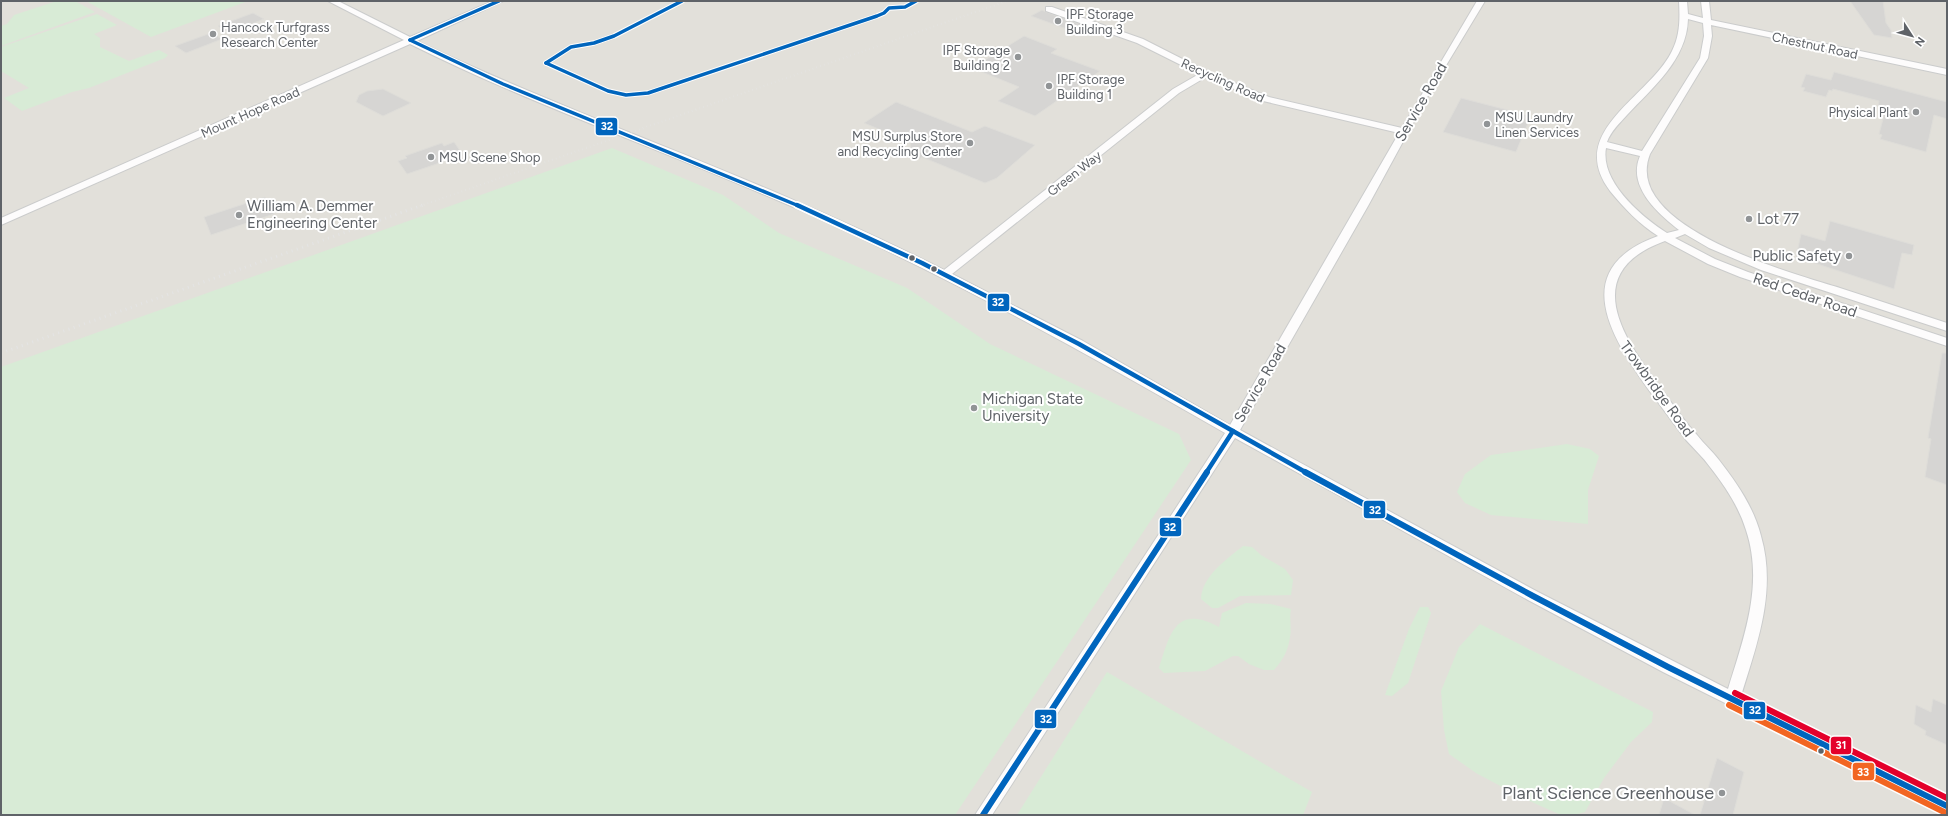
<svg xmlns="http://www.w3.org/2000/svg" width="1948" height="816" font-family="Figtree,sans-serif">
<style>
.education{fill:#e2e0da}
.green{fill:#d8ebd6}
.building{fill:#d6d5d3;stroke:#deddd9}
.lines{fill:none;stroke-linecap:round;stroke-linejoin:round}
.minor-casing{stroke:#cbcccc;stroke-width:2}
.minor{fill:#fdfcfc;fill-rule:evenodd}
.rail-far1{stroke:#e4e4e4;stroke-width:2;stroke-dasharray:0.5 3.5;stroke-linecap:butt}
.rail{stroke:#e4e4e4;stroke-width:3;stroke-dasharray:1 4.5;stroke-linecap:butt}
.bus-1-far2-casing{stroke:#fff;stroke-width:5.5}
.bus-1-far1-casing{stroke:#fff;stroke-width:8}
.bus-1-casing{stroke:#fff;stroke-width:9}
.bus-2-casing{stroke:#fff;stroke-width:9}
.bus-3-casing{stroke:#fff;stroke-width:9}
.bus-1-far2{stroke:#0065bd;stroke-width:3.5}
.bus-1-far1{stroke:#0065bd;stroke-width:4.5}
.bus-1{stroke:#0065bd;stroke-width:6}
.bus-2{stroke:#f26522;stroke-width:6}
.bus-3{stroke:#e4002b;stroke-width:6}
.poi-dot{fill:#919496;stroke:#fff;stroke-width:1.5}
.bus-dot{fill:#5f6368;stroke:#fff;stroke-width:1.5}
.labels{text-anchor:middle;stroke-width:4;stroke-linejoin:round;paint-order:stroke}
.far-poi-label{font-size:13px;fill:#5f6368;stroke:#fff;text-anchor:start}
.far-street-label{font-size:13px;fill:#5f6368;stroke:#fff}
.street-label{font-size:15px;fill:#5f6368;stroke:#fff}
.poi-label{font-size:15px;fill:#5f6368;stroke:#fff;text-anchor:start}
.near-poi-label{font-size:18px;fill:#5f6368;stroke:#fff;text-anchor:end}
.line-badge{stroke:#fff;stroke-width:1.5}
.badge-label{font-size:11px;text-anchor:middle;font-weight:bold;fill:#fff}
</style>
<rect width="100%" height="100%" fill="#efeeea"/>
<rect class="education" x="1" y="1" width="1946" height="814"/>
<g class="green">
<polygon points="57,1 75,1 95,12 1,46 1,26 7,24 14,15"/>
<polygon points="86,1 248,1 151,37"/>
<polygon points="97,14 117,25 94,34 100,38 100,47 129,61 159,50 168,55 165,58 89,88 72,92 22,111 4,98 29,88 1,71 1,47"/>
<polygon points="612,148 723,195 779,233 907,288 990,344 1179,434 1191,460 955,815 1,815 1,367"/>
<polygon points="1567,444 1590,449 1599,456 1588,490 1588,524 1491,515 1465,503 1457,492 1465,474 1491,455"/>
<path d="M1243 546 1252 547 1261 555 1285 569 1293 580 1291 595 1240 596 1218 608H1212L1201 599C1202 576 1227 559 1243 546Z"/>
<path d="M1246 603 1271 604 1291 609C1289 619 1292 628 1290 637 1288 651 1283 660 1274 670H1264L1249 664 1238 656H1233L1205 671 1164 673 1159 668C1170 633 1176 604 1219 627L1222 613Z"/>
<polygon points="1420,607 1428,607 1431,613 1408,683 1392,696 1385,695 1409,629"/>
<polygon points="1480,624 1653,712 1652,722 1631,742 1604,778 1585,812 1574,815 1561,815 1523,798 1476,773 1449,754 1444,730 1441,691 1459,647"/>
<polygon points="1107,672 1312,792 1303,815 1017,815"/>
</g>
<g class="building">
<polygon points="1850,1 1883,1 1886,23 1891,30 1892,38 1874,35"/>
<polygon points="1042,10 1046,12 1085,26 1075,32 1031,16"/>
<polygon points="253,13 264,19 229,33 218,26"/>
<polygon points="211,33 222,39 186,53 175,46"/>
<polygon points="1024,36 1057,49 1051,53 1100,71 1035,116 998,101 1019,87 972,68"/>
<polygon points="1834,72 1947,102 1947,119 1934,115 1926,152 1880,139 1882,135 1879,134 1886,108 1878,106 1879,101 1833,89 1832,91 1829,90 1826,97 1803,91 1805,88 1801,87 1806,74 1831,80"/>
<polygon points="383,89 411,103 383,116 356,102 359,95 367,91"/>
<polygon points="1461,98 1531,116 1516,152 1443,132"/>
<polygon points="896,102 972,132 985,126 1035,145 997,178 985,183 922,157 919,159 911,150 910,142 864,123"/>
<polygon points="454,142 463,155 407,174 398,161 407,158 405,156 442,143 444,146"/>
<polygon points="265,197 274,214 211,235 204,217"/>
<polygon points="1830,221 1914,245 1912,255 1902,253 1894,289 1796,257 1801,234 1825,241"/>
<polygon points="1942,353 1947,353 1947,485 1925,477 1931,439 1928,438"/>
<polygon points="1933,699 1947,705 1947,745 1925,735 1926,731 1914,724 1916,705 1931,712"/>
<polygon points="1717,758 1744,772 1733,815 1700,815"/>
<polygon points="1664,798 1695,815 1659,815"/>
</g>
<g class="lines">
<g class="minor-casing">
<path id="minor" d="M328 1H338L410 37 493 1H503L417 41C480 72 546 98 611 125 723 170 836 215 944 270L1173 89 1199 74 1137 43 1046 11V7H1052L1143 39 1208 72 1269 97 1402 128 1477 1H1485L1430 92 1368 206 1240 430 1538 592 1728 689C1744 637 1764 584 1746 530 1739 507 1725 486 1710 467 1703 457 1694 449 1686 440 1673 423 1661 406 1648 389 1609 334 1569 268 1658 236 1639 224 1624 208 1610 191 1565 131 1649 98 1672 51 1680 35 1680 19 1679 1H1687L1688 14 1703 18 1701 1H1709L1711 20 1947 69V75L1711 25 1712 36 1708 58 1650 154C1621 227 1792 273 1840 288 1876 300 1911 311 1947 323V331L1761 270 1709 248 1685 234 1675 238 1715 259 1748 272 1947 338V346L1740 277 1708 264 1665 241C1579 272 1622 337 1660 387 1672 403 1683 420 1697 435 1704 444 1712 451 1719 460 1737 483 1754 508 1761 536 1777 591 1757 644 1741 696L1947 798V814L1663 672 1528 600 1235 438 992 815H975L1225 433C1093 357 962 284 824 221 687 158 544 111 410 44L1 225V218L404 40ZM1688 19 1703 23 1704 36 1700 58 1642 151 1607 142C1611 131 1619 124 1627 115 1652 88 1687 60 1688 19ZM1206 77 1263 101 1399 133 1230 425 1083 341 952 274 1179 93ZM1606 148 1640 156C1627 186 1657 213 1679 230L1667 233C1642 217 1600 182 1606 148Z"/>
</g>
<use href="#minor" class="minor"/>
<polyline class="rail-far1" points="420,206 1007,1"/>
<polyline class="rail" points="1,353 423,205"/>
<g class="bus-1-far2-casing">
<g id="bus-1-far2">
<polyline points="410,40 503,84 799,206"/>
<polyline points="410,40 499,1"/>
<polyline points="546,63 608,91 626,95 648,93 877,16 884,13 889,8 905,7 916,1"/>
<polyline points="546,63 571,47 594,43 614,36 682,1"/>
</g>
</g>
<g class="bus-1-far1-casing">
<g id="bus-1-far1">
<polyline points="797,205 922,263 1079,344 1307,473"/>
<polyline points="1206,473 1233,431"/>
</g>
</g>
<g class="bus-1-casing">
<g id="bus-1">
<polyline points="1305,472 1533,596 1668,667 1947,806"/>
<polyline points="983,815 1207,472"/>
</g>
</g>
<g class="bus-2-casing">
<polyline id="bus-2" points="1729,705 1944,812"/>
</g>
<g class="bus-3-casing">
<polyline id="bus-3" points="1735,693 1947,798"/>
</g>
<use href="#bus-1-far2" class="bus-1-far2"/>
<use href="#bus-1-far1" class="bus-1-far1"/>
<use href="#bus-1" class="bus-1"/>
<use href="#bus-2" class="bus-2"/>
<use href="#bus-3" class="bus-3"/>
</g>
<g class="poi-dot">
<circle cx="1058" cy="21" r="4"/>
<circle cx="213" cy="34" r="4"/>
<circle cx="1018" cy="57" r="4"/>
<circle cx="1049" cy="86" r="4"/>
<circle cx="1916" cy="112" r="4"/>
<circle cx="1487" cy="124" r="4"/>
<circle cx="970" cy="143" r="4"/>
<circle cx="431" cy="157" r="4"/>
<circle cx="239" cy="215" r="4"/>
<circle cx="1749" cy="219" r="4"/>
<circle cx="1849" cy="256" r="4"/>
<circle cx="974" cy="408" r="4"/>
<circle cx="1722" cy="793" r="4"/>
</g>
<g class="bus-dot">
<circle cx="912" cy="258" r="3.5"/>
<circle cx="934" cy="269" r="3.5"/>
<circle cx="1821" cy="751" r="3.5"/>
</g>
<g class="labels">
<g class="far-poi-label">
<text x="1066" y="19">IPF Storage<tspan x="1066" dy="15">Building 3</tspan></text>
<text x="221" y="32">Hancock Turfgrass<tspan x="221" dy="15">Research Center</tspan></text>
<text x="1010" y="55" text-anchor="end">IPF Storage<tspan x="1010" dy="15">Building 2</tspan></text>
<text x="1057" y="84">IPF Storage<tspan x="1057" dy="15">Building 1</tspan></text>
<text x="1908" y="117" text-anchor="end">Physical Plant</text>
<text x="1495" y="122">MSU Laundry<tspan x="1495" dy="15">Linen Services</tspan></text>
<text x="962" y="141" text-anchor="end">MSU Surplus Store<tspan x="962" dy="15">and Recycling Center</tspan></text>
<text x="439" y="162">MSU Scene Shop</text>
</g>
<g class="far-street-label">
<text transform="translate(1815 45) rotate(12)" y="5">Chestnut Road</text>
<text transform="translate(1223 80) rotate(24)" y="5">Recycling Road</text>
<text transform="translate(250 112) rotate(-24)" y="5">Mount Hope Road</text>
<text transform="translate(1074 173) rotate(-38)" y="5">Green Way</text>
</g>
<g class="street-label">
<text transform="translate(1421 102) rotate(-60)" y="5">Service Road</text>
<text transform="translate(1805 295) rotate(19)" y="5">Red Cedar Road</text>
<text transform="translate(1260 383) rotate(-60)" y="5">Service Road</text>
<text transform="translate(1657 389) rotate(54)" y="5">Trowbridge Road</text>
</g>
<g class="poi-label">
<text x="247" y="211">William A. Demmer<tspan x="247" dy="17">Engineering Center</tspan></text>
<text x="1757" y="224">Lot 77</text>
<text x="1841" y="261" text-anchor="end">Public Safety</text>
<text x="982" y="404">Michigan State<tspan x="982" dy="17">University</tspan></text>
</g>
<g class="near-poi-label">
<text x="1714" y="799">Plant Science Greenhouse</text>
</g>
</g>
<g class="line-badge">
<rect x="595" y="117" width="23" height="19" rx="4" fill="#0065bd"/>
<rect x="987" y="293" width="23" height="19" rx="4" fill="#0065bd"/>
<rect x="1363" y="500" width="23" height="19" rx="4" fill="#0065bd"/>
<rect x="1159" y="517" width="23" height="20" rx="4" fill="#0065bd"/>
<rect x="1743" y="701" width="23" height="19" rx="4" fill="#0065bd"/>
<rect x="1034" y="709" width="23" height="20" rx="4" fill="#0065bd"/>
<rect x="1830" y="736" width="22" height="19" rx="4" fill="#e4002b"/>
<rect x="1852" y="762" width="23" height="19" rx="4" fill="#f26522"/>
</g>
<g class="badge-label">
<text x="607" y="130">32</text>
<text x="998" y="306">32</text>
<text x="1375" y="514">32</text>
<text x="1170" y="531">32</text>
<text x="1755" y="714">32</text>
<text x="1046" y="723">32</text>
<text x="1841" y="749">31</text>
<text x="1863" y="776">33</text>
</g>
<rect width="1948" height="816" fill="none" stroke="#5f6368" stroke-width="4"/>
<g transform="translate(1912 36) rotate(126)" stroke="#ffffff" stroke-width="3" paint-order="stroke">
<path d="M0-3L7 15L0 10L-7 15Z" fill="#5f6368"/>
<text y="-6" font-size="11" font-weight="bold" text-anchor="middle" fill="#5f6368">N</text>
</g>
</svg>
